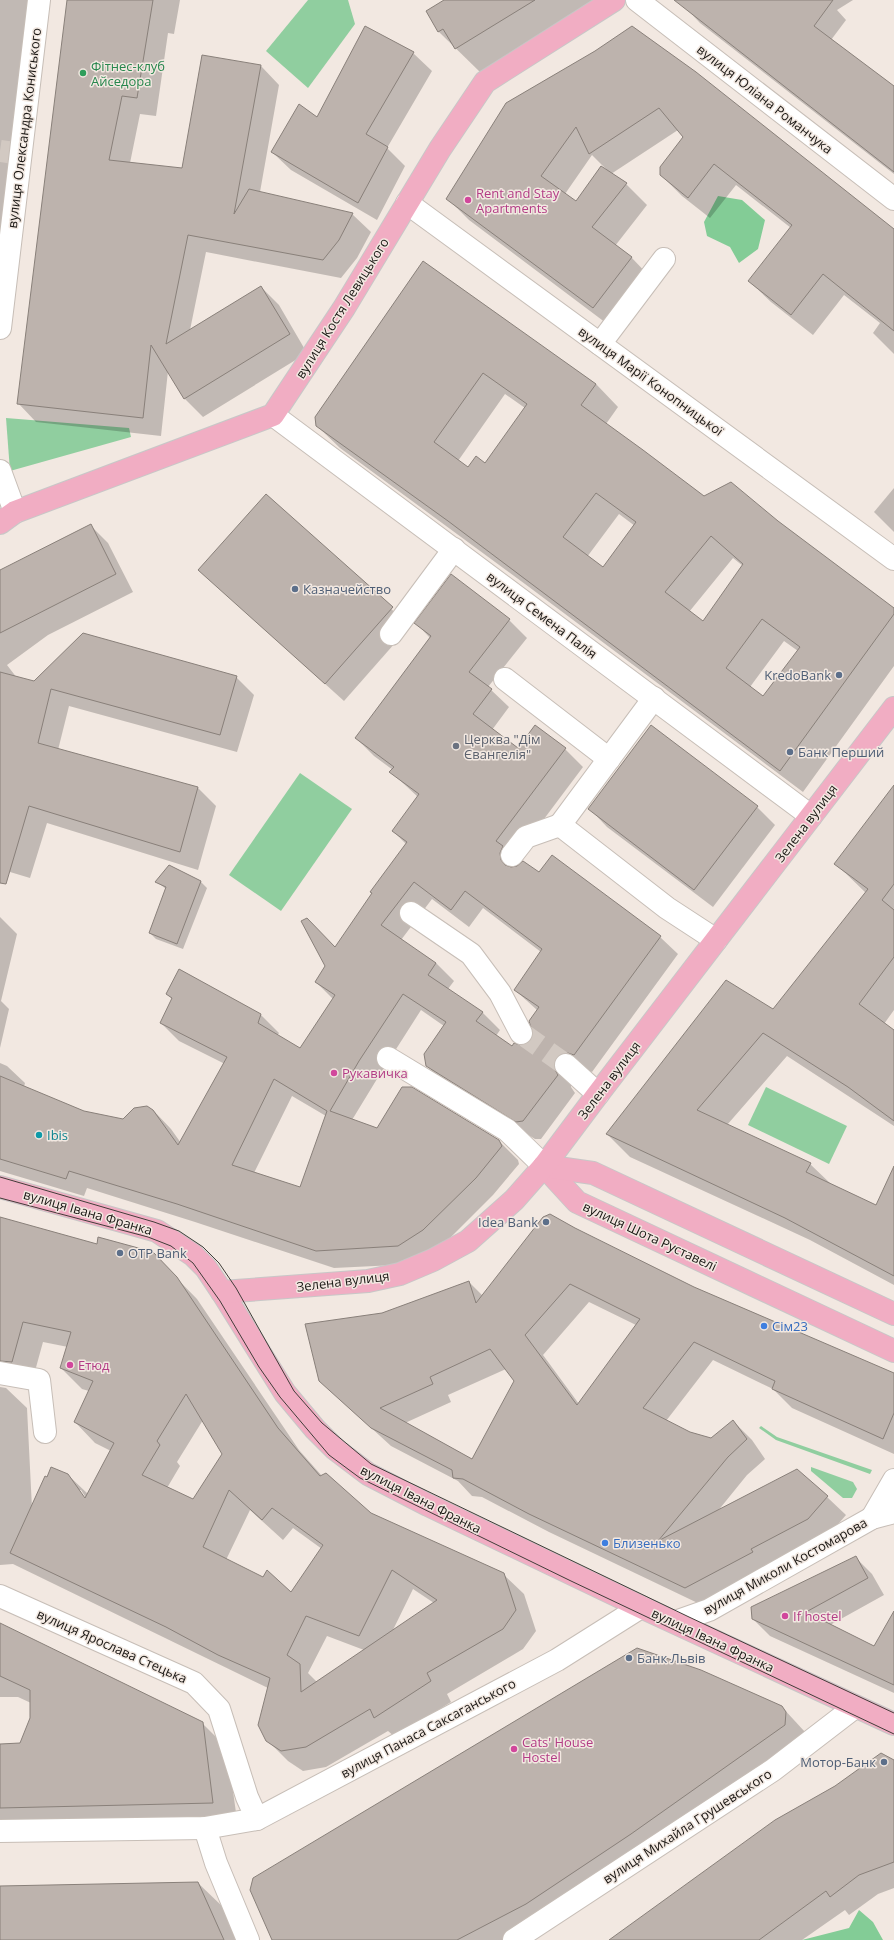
<svg xmlns="http://www.w3.org/2000/svg" width="894" height="1940" font-family="'Open Sans',sans-serif">
<style>
.green{fill:#90ce9f}
.forest{fill:#83cc96}
.shadow{fill:#0003;fill-rule:evenodd}
.building{fill:#bdb3ad;stroke:#89807a;fill-rule:evenodd}
.lines{fill:none;stroke-linecap:round;stroke-linejoin:round}
.minor-tunnel{stroke:#d2c9c2;stroke-width:22;stroke-dasharray:22 11;stroke-linecap:butt}
.minor-casing{stroke:#c7beb7;stroke-width:24}
.major-casing{stroke:#c8c7c7;stroke-width:24}
.minor{stroke:#fff;stroke-width:22}
.major{stroke:#f1adc3;stroke-width:22}
.tram{stroke:#413d39;stroke-width:1}
.leisure-dot{fill:#2e9e5b;stroke:#f2e8e1;stroke-width:1.5}
.hotel-dot{fill:#d1479c;stroke:#f2e8e1;stroke-width:1.5}
.service-dot{fill:#5c6f8a;stroke:#f2e8e1;stroke-width:1.5}
.worship-dot{fill:#6b7280;stroke:#f2e8e1;stroke-width:1.5}
.culture-dot{fill:#0f9aa8;stroke:#f2e8e1;stroke-width:1.5}
.shop-dot{fill:#3f7fe0;stroke:#f2e8e1;stroke-width:1.5}
.labels{text-anchor:middle;stroke-width:3;stroke-linejoin:round;paint-order:stroke}
.leisure-label{font-size:13px;fill:#27864d;stroke:#f2e8e1;text-anchor:start}
.street-label{font-size:13px;fill:#1a1714;stroke:#f2e8e1}
.hotel-label{font-size:13px;fill:#b23c85;stroke:#f2e8e1;text-anchor:start}
.service-label{font-size:13px;fill:#4e5e75;stroke:#f2e8e1;text-anchor:start}
.worship-label{font-size:13px;fill:#5b616d;stroke:#f2e8e1;text-anchor:start}
.culture-label{font-size:13px;fill:#0d838f;stroke:#f2e8e1;text-anchor:start}
.shop-label{font-size:13px;fill:#366cbe;stroke:#f2e8e1;text-anchor:start}
</style>
<rect width="100%" height="100%" fill="#f2e8e1"/>
<g class="green">
<polygon points="308,0 348,0 355,24 308,88 266,51"/>
<polygon points="6,418 129,428 131,437 10,471"/>
<polygon points="300,773 352,809 281,911 229,875"/>
<polygon points="766,1087 847,1126 829,1164 748,1125"/>
<polygon points="761,1426 777,1437 872,1470 870,1474 776,1440 759,1428"/>
<polygon points="811,1467 853,1482 857,1489 852,1498 843,1498 811,1471"/>
</g>
<g class="forest">
<polygon points="718,196 742,200 765,220 758,249 739,263 730,247 707,236 704,222"/>
<polygon points="859,1910 873,1922 883,1940 802,1940 849,1928"/>
</g>
<g class="shadow">
<polygon points="0,0 41,0 0,284"/>
<polygon points="68,0 180,0 174,34 168,33 156,116 140,114 130,163 183,169 261,66 279,85 260,192 352,214 371,232 357,258 341,278 206,252 190,330 261,287 279,305 307,353 203,417 184,398 168,371 161,436 36,422 18,403"/>
<polygon points="446,0 602,0 481,73 439,32 427,11"/>
<polygon points="682,0 853,0 837,10 846,20 831,40 894,87 894,174 700,23 684,6"/>
<polygon points="365,28 413,53 432,71 387,148 405,166 377,220 291,170 272,152 318,118"/>
<path d="M596 52 894 230V354L873 333 880 323 844 295 813 335 771 302 749 281 791 228 736 185 710 218 682 196 661 175 684 137 678 130 611 174 626 184 647 205 615 246 631 257 652 279 614 329 469 220 448 199ZM592 155 607 170 576 202 565 194Z"/>
<path d="M423 263 596 384 618 407 606 424 704 498 777 522 894 609V666L803 792 525 584 340 448 317 426ZM505 394 525 408 486 464 468 468 458 461ZM619 514 635 526 604 569 587 557ZM733 558 743 566 703 623 689 612ZM784 641 798 651 763 697 750 687Z"/>
<polygon points="894,488 894,532 874,512"/>
<polygon points="266,496 410,626 344,701 199,570"/>
<polygon points="91,526 108,543 133,592 48,635 7,665 17,678 34,682 236,677 254,695 237,752 69,706 58,750 198,788 216,806 198,870 47,823 30,878 0,869 0,572"/>
<path d="M509 620 527 638 488 687 509 707 492 730 519 749 535 726 565 749 583 767 514 859 520 865 660 937 678 954 592 1072 587 1070 571 1080V1087L575 1093 541 1139H535L445 1084 427 1066 444 1026 421 1010 377 1079 352 1120 378 1129 412 1088 500 1142 518 1160 519 1164 493 1195 441 1247 416 1264 334 1268 195 1222 87 1188 84 1196 0 1171V1063L7 1066 25 1083 24 1087 83 1112 123 1120 153 1110 171 1129 181 1143 225 1064 179 1041 161 1023 172 999 167 994 180 970 261 1015 279 1033 277 1036 301 1050 334 1000 316 982 336 948 406 844 393 831 418 797 391 772 393 770 374 756 356 738 430 638 416 623ZM432 899 469 927 483 908 541 952 515 990 537 1010 532 1041 528 1045 512 1047 496 1036 500 1030 482 1012 448 989 454 981 436 963 401 940ZM292 1096 326 1116 300 1189 254 1173Z"/>
<polygon points="894,786 894,1010 884,1024 894,1031 894,1126 787,1056 727,1125 810,1164 832,1185 876,1206 894,1193 894,1285 810,1240 630,1157 607,1134 773,1010 866,893 836,864"/>
<polygon points="757,807 775,825 713,907 607,827 589,808"/>
<polygon points="169,866 201,882 207,888 183,949 156,939 150,933 166,889 157,882"/>
<polygon points="0,917 17,934 1,1001 9,1009 0,1048"/>
<path d="M0 1218 97 1245 152 1253 197 1299 299 1450 322 1476 370 1514 503 1574 524 1594 536 1631 523 1649 447 1694 451 1702 395 1737 388 1731 326 1767 303 1771 288 1761 267 1740 268 1688 13 1564 0 1565V1387L6 1388 27 1408 32 1508 47 1478 68 1475 88 1494 111 1451 95 1443 75 1422 89 1391 82 1389 61 1368 68 1347 43 1342 32 1382 0 1379ZM203 1420 223 1454 194 1500 167 1488 180 1466 177 1462ZM78 1490H81L88 1501 87 1502ZM250 1510 283 1540 293 1528 322 1549 291 1594 226 1560ZM413 1589 434 1603 392 1632ZM327 1636 364 1650 317 1682 308 1673Z"/>
<path d="M574 1229 693 1288 894 1374V1454L792 1408 773 1389 713 1360 666 1421 689 1433 712 1439 733 1421 752 1440 765 1459 747 1475 717 1512 827 1497 846 1515 827 1537 704 1606 549 1532 482 1497 472 1496 458 1481 391 1446 320 1381 382 1314 469 1282 483 1296ZM589 1302 636 1325 579 1404 543 1355ZM506 1369 515 1381 473 1461 405 1423 451 1402 448 1395Z"/>
<polygon points="855,1557 872,1574 884,1595 830,1625 875,1647 894,1614 894,1693 770,1636 753,1619"/>
<polygon points="0,1624 202,1723 227,1748 238,1827 0,1833 0,1745 21,1744 31,1718 31,1703 18,1697 0,1697"/>
<polygon points="782,1707 805,1732 804,1744 513,1940 274,1940"/>
<polygon points="894,1762 894,1888 878,1894 849,1915 845,1910 802,1940 611,1940"/>
<polygon points="198,1883 224,1908 237,1940 0,1940 0,1887"/>
</g>
<g class="building">
<polygon points="67,0 153,0 137,98 122,96 109,160 182,168 202,55 261,65 234,214 249,189 353,213 339,240 323,260 188,235 166,344 261,286 290,334 184,399 151,345 143,418 17,404"/>
<polygon points="444,0 535,0 455,49 443,29 438,32 426,11"/>
<polygon points="674,0 833,0 814,26 894,86 894,172"/>
<polygon points="365,26 414,52 366,134 388,147 358,203 271,152 299,104 317,117"/>
<polygon points="632,26 696,72 894,229 894,331 823,274 791,315 748,281 792,225 714,164 688,198 660,175 660,167 683,137 659,108 589,154 576,127 541,176 576,201 601,166 627,183 592,227 632,257 593,308 446,199 506,103 595,51"/>
<path d="M423 261 596 384 581 405 643 450 704 496 731 482 778 521 894 608V614L780 771 448 521 316 426 315 417ZM483 373 527 404 485 463 476 456 468 467 434 442ZM596 493 636 522 603 567 563 537ZM711 536 743 564 703 621 665 592ZM762 619 800 647 763 696 726 668Z"/>
<polygon points="266,494 393,607 325,684 198,570"/>
<polygon points="91,524 116,574 0,633 0,570"/>
<path d="M451 574 510 619 469 672 492 689 473 714 518 748 535 725 566 748 496 841 503 846 500 853 501 860 505 865 511 867 517 866 523 861 539 872 552 855 661 936 574 1055 568 1053H563L557 1057 554 1062V1068L558 1075 523 1121 516 1122 426 1066 424 1054 446 1022 403 994 359 1061 330 1111 377 1128 402 1087H412L499 1140 502 1146 476 1178 423 1230 398 1246 316 1251 177 1204 69 1171 66 1179 0 1159V1076L84 1111 123 1119 134 1108 147 1106 153 1110 178 1145 227 1057 160 1023 172 998 166 994 179 969 261 1014 258 1023 300 1048 335 995 315 982 325 966 301 921 307 918 335 947 372 893 370 892 407 842 392 831 419 794 389 772 394 767 355 738 431 636 414 623ZM414 882 451 910 465 891 542 949 514 990 539 1007 529 1021 533 1034 531 1040 527 1044 520 1045 514 1043 512 1046 476 1021 483 1012 428 975 436 963 381 925ZM274 1079 327 1111 300 1187 232 1165Z"/>
<polygon points="83,633 237,676 220,735 51,689 38,743 198,787 180,852 29,806 6,884 0,883 0,672 34,681"/>
<polygon points="651,725 758,806 694,890 588,809"/>
<polygon points="894,785 894,884 882,900 894,910 894,957 859,1004 894,1030 894,1121 848,1087 763,1033 697,1110 811,1163 806,1172 876,1205 894,1166 894,1276 785,1218 606,1134 726,980 773,1009 868,889 834,864"/>
<polygon points="169,865 201,881 177,944 149,933 166,887 155,882"/>
<path d="M550 1214 575 1228 694 1287 894 1373V1413L883 1439 772 1389 775 1381 694 1342 643 1408 690 1432 711 1438 733 1420 747 1439 728 1457 658 1541 797 1469 828 1496 808 1519 751 1549 753 1552 685 1588 529 1514 463 1479 453 1478 452 1470 371 1428 319 1381 305 1324 382 1313 469 1281 476 1303 543 1217ZM570 1284 640 1319 577 1405 525 1335ZM490 1349 514 1381 472 1459 380 1408 433 1384 430 1377Z"/>
<path d="M0 1217 97 1244 98 1237 153 1252 177 1277 278 1428 320 1476 326 1473 371 1513 504 1573 516 1610 503 1629 427 1673 431 1681 374 1718 370 1709 306 1747 281 1751 266 1741 258 1725 270 1678 218 1655 166 1627 10 1553 45 1476 47 1477 51 1467 68 1474 85 1498 114 1443 74 1422 93 1381 60 1368 71 1332 23 1322 12 1362 0 1361ZM186 1394 222 1454 193 1499 142 1475 160 1445 157 1441ZM229 1490 262 1520 272 1508 323 1545 291 1592 267 1570 263 1577 203 1547ZM392 1570 437 1600 301 1692 300 1664 287 1655 306 1616 359 1636Z"/>
<polygon points="856,1556 868,1578 806,1612 874,1646 894,1611 894,1685 752,1619 751,1607"/>
<polygon points="0,1623 203,1722 213,1803 0,1808 0,1744 20,1743 30,1718 30,1690 0,1676"/>
<polygon points="637,1648 701,1670 782,1706 786,1712 785,1725 631,1834 526,1904 457,1940 272,1940 250,1890 253,1878"/>
<polygon points="881,1753 894,1760 894,1862 859,1875 830,1897 826,1891 759,1940 609,1940 775,1820 835,1786"/>
<polygon points="198,1882 224,1940 0,1940 0,1886"/>
</g>
<g class="lines">
<g class="minor-tunnel">
<polyline points="0,151 21,154"/>
<polyline points="521,1033 566,1065"/>
</g>
<g class="minor-casing">
<g id="minor">
<polyline points="637,0 894,199"/>
<polyline points="407,203 894,559"/>
<polyline points="0,328 39,0"/>
<polyline points="600,344 664,259"/>
<polyline points="273,415 811,816"/>
<polyline points="0,471 15,512"/>
<polyline points="391,634 454,549"/>
<polyline points="505,679 609,759"/>
<polyline points="560,825 654,698"/>
<polyline points="512,855 526,837 560,825 667,908 716,940"/>
<polyline points="411,913 471,954 500,993 521,1033"/>
<polyline points="388,1058 507,1130 544,1166"/>
<polyline points="566,1065 598,1094"/>
<polyline points="0,1373 39,1380 45,1432"/>
<polyline points="872,1518 894,1480"/>
<polyline points="0,1596 194,1683 219,1709 247,1797 257,1819"/>
<polyline points="675,1622 709,1610 872,1518 894,1512"/>
<polyline points="205,1828 216,1863 248,1940"/>
<polyline points="0,1831 205,1828 257,1819 557,1660 641,1607"/>
<polyline points="514,1940 773,1770 855,1707"/>
</g>
</g>
<g class="major-casing">
<g id="major">
<polyline points="0,523 15,512 273,415 344,308 440,149 485,82 614,0"/>
<polyline points="544,1166 577,1202 894,1351"/>
<polyline points="544,1166 593,1173 894,1314"/>
<polyline points="0,1187 157,1231 193,1255 206,1268 222,1292 285,1393 315,1429 335,1449 368,1474 428,1505 641,1607 894,1724"/>
<polyline points="222,1292 368,1281 400,1274 433,1260 468,1241 514,1200 544,1166 598,1094 894,708"/>
</g>
</g>
<use href="#minor" class="minor"/>
<use href="#major" class="major"/>
<g class="tram">
<polyline points="0,1177 154,1222 179,1231 203,1247 219,1263 236,1288 294,1391 322,1423 371,1464 689,1617 894,1713"/>
<polyline points="0,1198 148,1237 171,1246 193,1263 220,1301 259,1367 280,1397 329,1455 360,1478 571,1581 894,1734"/>
</g>
</g>
<circle class="leisure-dot" cx="83" cy="73" r="4"/>
<g class="hotel-dot">
<circle cx="468" cy="200" r="4"/>
<circle cx="334" cy="1073" r="4"/>
<circle cx="70" cy="1365" r="4"/>
<circle cx="785" cy="1616" r="4"/>
<circle cx="514" cy="1749" r="4"/>
</g>
<g class="service-dot">
<circle cx="295" cy="589" r="4"/>
<circle cx="839" cy="675" r="4"/>
<circle cx="790" cy="752" r="4"/>
<circle cx="546" cy="1222" r="4"/>
<circle cx="120" cy="1253" r="4"/>
<circle cx="629" cy="1658" r="4"/>
<circle cx="884" cy="1762" r="4"/>
</g>
<circle class="worship-dot" cx="456" cy="746" r="4"/>
<circle class="culture-dot" cx="39" cy="1135" r="4"/>
<g class="shop-dot">
<circle cx="764" cy="1326" r="4"/>
<circle cx="605" cy="1543" r="4"/>
</g>
<g class="labels">
<g class="leisure-label">
<text x="91" y="71">Фітнес-клуб<tspan x="91" dy="15">Айседора</tspan></text>
</g>
<g class="street-label">
<text transform="translate(765 99) rotate(38)" y="5">вулиця Юліана Романчука</text>
<text transform="translate(24 128) rotate(-83)" y="5">вулиця Олександра Кониського</text>
<text transform="translate(342 308) rotate(-58)" y="5">вулиця Костя Левицького</text>
<text transform="translate(651 381) rotate(36)" y="5">вулиця Марії Конопницької</text>
<text transform="translate(542 615) rotate(37)" y="5">вулиця Семена Палія</text>
<text transform="translate(806 823) rotate(-53)" y="5">Зелена вулиця</text>
<text transform="translate(609 1080) rotate(-53)" y="5">Зелена вулиця</text>
<text transform="translate(88 1212) rotate(16)" y="5">вулиця Івана Франка</text>
<text transform="translate(650 1236) rotate(25)" y="5">вулиця Шота Руставелі</text>
<text transform="translate(343 1281) rotate(-7)" y="5">Зелена вулиця</text>
<text transform="translate(421 1499) rotate(27)" y="5">вулиця Івана Франка</text>
<text transform="translate(785 1566) rotate(-29)" y="5">вулиця Миколи Костомарова</text>
<text transform="translate(713 1640) rotate(25)" y="5">вулиця Івана Франка</text>
<text transform="translate(112 1646) rotate(24)" y="5">вулиця Ярослава Стецька</text>
<text transform="translate(428 1728) rotate(-28)" y="5">вулиця Панаса Саксаганського</text>
<text transform="translate(687 1826) rotate(-33)" y="5">вулиця Михайла Грушевського</text>
</g>
<g class="hotel-label">
<text x="476" y="198">Rent and Stay<tspan x="476" dy="15">Apartments</tspan></text>
<text x="342" y="1078">Рукавичка</text>
<text x="78" y="1370">Етюд</text>
<text x="793" y="1621">If hostel</text>
<text x="522" y="1747">Cats' House<tspan x="522" dy="15">Hostel</tspan></text>
</g>
<g class="service-label">
<text x="303" y="594">Казначейство</text>
<text x="831" y="680" text-anchor="end">KredoBank</text>
<text x="798" y="757">Банк Перший</text>
<text x="538" y="1227" text-anchor="end">Idea Bank</text>
<text x="128" y="1258">OTP Bank</text>
<text x="637" y="1663">Банк Львів</text>
<text x="876" y="1767" text-anchor="end">Мотор-Банк</text>
</g>
<g class="worship-label">
<text x="464" y="744">Церква "Дім<tspan x="464" dy="15">Євангелія"</tspan></text>
</g>
<g class="culture-label">
<text x="47" y="1140">Ibis</text>
</g>
<g class="shop-label">
<text x="772" y="1331">Сім23</text>
<text x="613" y="1548">Близенько</text>
</g>
</g>
</svg>
